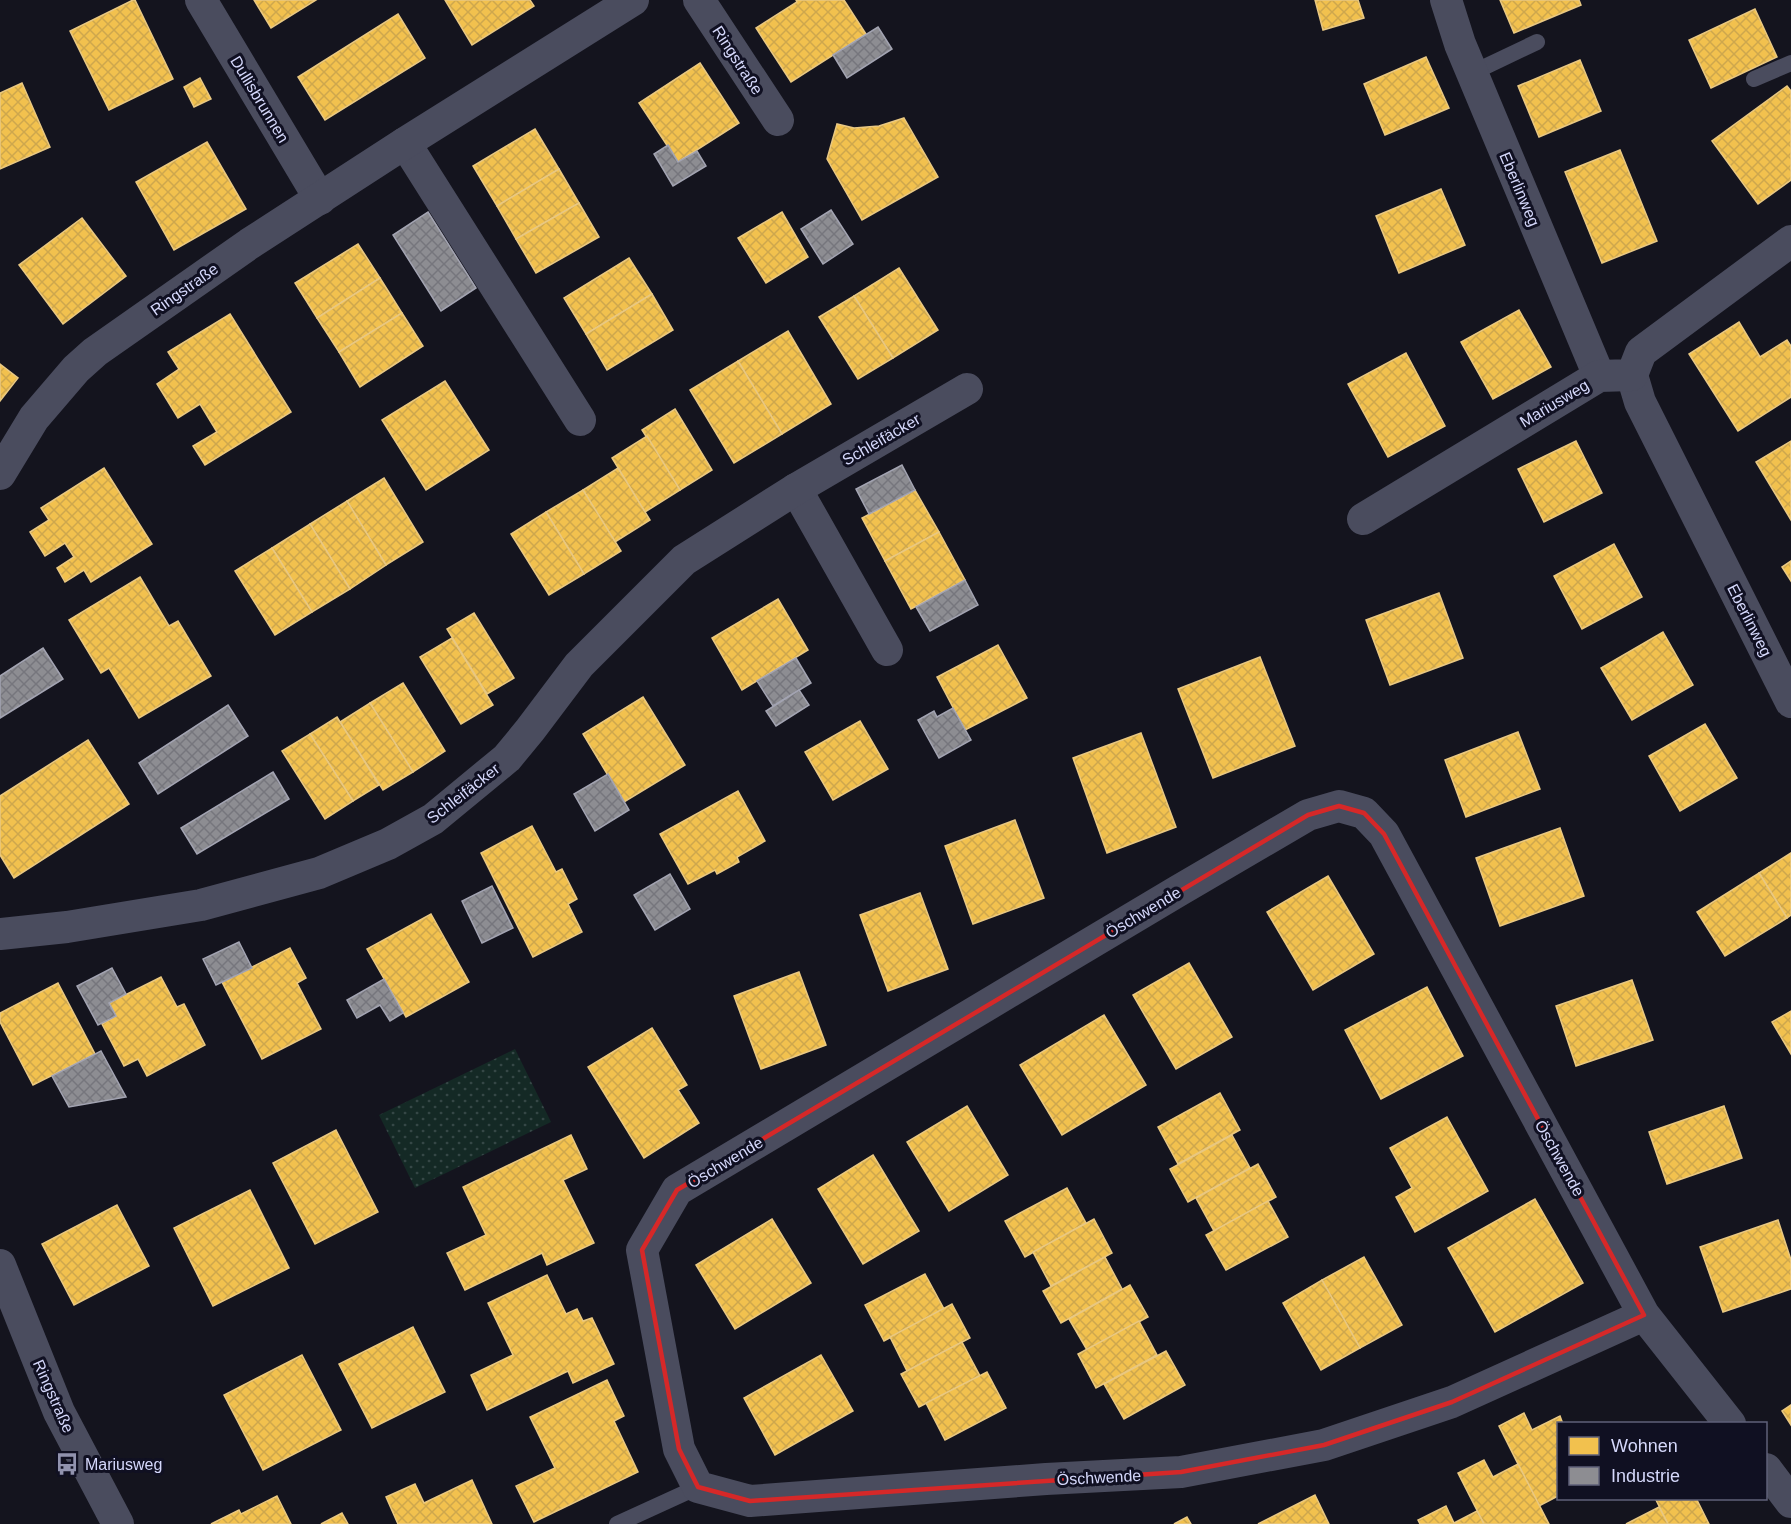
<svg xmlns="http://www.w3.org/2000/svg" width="1791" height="1524" font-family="Helvetica,sans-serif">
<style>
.park{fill:url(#park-dots)}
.homes{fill:url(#homes-cross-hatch);stroke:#e9c882;stroke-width:1.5}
.industry{fill:url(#industry-cross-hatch);stroke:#a3a4b2;stroke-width:1.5}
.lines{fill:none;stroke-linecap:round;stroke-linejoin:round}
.lane{stroke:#4a4c5e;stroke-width:16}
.street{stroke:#4a4c5e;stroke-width:32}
.marked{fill:none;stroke:#d62828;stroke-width:4.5;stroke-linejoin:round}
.labels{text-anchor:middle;stroke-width:6;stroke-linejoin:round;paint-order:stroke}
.street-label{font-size:16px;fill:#d5d8fb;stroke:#101022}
.poi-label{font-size:16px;fill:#d5d8fb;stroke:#101022;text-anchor:start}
</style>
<defs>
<pattern id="park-dots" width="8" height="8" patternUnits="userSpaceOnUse" patternTransform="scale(1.5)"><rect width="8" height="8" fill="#142925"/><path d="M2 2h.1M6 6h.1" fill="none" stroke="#354746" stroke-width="1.8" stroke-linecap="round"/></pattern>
<pattern id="homes-cross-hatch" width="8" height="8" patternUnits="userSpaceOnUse" patternTransform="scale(1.5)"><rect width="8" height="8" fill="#f2c14e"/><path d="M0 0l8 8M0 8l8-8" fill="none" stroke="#cea74d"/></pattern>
<pattern id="industry-cross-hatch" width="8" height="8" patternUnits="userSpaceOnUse" patternTransform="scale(1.5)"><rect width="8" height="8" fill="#8d8d92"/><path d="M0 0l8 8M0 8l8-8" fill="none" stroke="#76767d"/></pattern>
</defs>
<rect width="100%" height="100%" fill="#14141e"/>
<polygon class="park" points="515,1049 551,1122 415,1188 379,1115"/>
<g class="homes">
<polygon points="133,0 135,0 173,79 109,110 70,31"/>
<polygon points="254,0 316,0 271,28"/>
<polygon points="445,0 530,0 534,6 472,45"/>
<polygon points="796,0 844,0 866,34 791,82 756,28 797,2"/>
<polygon points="1315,0 1358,0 1364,18 1323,30"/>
<polygon points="1500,0 1579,0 1581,5 1514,33"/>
<polygon points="1755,9 1777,57 1711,88 1689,40"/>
<polygon points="398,14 425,58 325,120 298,77"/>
<polygon points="1426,57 1449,108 1385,135 1364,84"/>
<polygon points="1580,60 1601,111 1539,137 1518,86"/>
<polygon points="700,63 739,123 678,162 639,103"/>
<polygon points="200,78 211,99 194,107 184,87"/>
<polygon points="22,83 50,147 0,169 0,93"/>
<polygon points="1787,86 1791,91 1791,180 1758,204 1712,141"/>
<polygon points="904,118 938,177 862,220 827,159 837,124 854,128 879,126"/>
<polygon points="535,129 559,169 497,206 473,166"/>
<polygon points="207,142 246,209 174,250 136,182"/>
<polygon points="1620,150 1657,241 1602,263 1565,172"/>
<polygon points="559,169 579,203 516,239 497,206"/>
<polygon points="1441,189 1465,245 1399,273 1376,216"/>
<polygon points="579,203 599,237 536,273 516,239"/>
<polygon points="782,212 808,257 766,283 738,238"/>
<polygon points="82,218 126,276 63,324 19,265"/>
<polygon points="358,244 380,278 317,318 295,283"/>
<polygon points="629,258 652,294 586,334 564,298"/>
<polygon points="899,268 938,330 893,358 854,296"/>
<polygon points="380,278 402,313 339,352 317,318"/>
<polygon points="652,294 673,330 607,370 586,334"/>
<polygon points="854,296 893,358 858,379 819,317"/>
<polygon points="1519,310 1551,367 1493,399 1461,342"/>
<polygon points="402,313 423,346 360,387 339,352"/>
<polygon points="230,314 291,412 205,465 193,446 217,432 200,404 178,418 157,384 179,369 168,352"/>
<polygon points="1739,322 1760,357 1787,340 1791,346 1791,397 1738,431 1689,354"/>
<polygon points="788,331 831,404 782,434 738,361"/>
<polygon points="1406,353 1445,426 1388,457 1348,384"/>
<polygon points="738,361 782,434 734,463 690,390"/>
<polygon points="0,364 18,378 0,401"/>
<polygon points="445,381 489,450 426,490 382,420"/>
<polygon points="675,409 712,470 680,490 642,430"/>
<polygon points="647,436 680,490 645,512 612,458"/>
<polygon points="1576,441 1602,493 1544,522 1518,469"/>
<polygon points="1791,441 1791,520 1756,462"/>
<polygon points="104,468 152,544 91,582 84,570 65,582 57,568 74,557 65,543 45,556 30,532 49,520 41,508"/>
<polygon points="618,468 650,520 615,542 583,490"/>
<polygon points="384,478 423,542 386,565 347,501"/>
<polygon points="583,490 621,551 584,574 546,512"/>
<polygon points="915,490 939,532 885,561 862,518"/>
<polygon points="347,501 386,565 350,589 310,524"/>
<polygon points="546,512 584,574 549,595 511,534"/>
<polygon points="310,524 350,589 312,612 272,548"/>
<polygon points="939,532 965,580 911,609 885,561"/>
<polygon points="1614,544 1642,597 1582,629 1554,576"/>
<polygon points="272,548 312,612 275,635 235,571"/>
<polygon points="1791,561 1791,581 1782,567"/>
<polygon points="140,577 169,626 178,621 211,676 139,718 109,668 101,673 69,620"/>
<polygon points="1439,593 1463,658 1390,685 1366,620"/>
<polygon points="778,599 808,650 742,690 712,638"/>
<polygon points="474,613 514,678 487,694 447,629"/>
<polygon points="1663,632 1693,685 1632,720 1601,668"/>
<polygon points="452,638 493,705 461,724 420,657"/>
<polygon points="998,645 1027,698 965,730 937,677"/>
<polygon points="1260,657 1295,746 1213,778 1178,689"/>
<polygon points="403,683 445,751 413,772 370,703"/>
<polygon points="643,697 685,765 624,802 583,734"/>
<polygon points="370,703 413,772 383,790 340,722"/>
<polygon points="337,717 379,785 353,801 310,734"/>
<polygon points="860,721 888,769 833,800 805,752"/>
<polygon points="1705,724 1737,778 1680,811 1649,756"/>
<polygon points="1518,732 1540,789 1466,817 1445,760"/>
<polygon points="1141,733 1176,827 1107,853 1073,758"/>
<polygon points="310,734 353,801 325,819 282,751"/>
<polygon points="88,740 129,804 14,878 0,855 0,796"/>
<polygon points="738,791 765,841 737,857 739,862 717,874 715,870 688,884 660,834"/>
<polygon points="1015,820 1044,898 973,924 945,846"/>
<polygon points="532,826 556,872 562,869 577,899 568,904 582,932 533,957 481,853"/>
<polygon points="1560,828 1584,896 1500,926 1476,858"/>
<polygon points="1791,853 1791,915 1787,918 1759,873"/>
<polygon points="1759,873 1787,918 1725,956 1697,912"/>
<polygon points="1328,876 1374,954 1313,990 1267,912"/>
<polygon points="920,893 948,969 888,991 860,915"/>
<polygon points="431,914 469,982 406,1017 367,949"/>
<polygon points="290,948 306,978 297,983 321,1029 262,1059 222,982"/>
<polygon points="1189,963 1232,1037 1176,1069 1133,995"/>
<polygon points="799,972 826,1045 761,1069 734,996"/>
<polygon points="161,977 177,1007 184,1004 205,1045 147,1076 138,1059 124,1066 102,1024 116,1016 109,1003"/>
<polygon points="1632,980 1653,1040 1576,1066 1556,1006"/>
<polygon points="58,983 95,1054 33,1085 0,1022 0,1013"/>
<polygon points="1427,987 1463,1056 1381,1099 1345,1030"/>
<polygon points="1791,1011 1791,1054 1772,1022"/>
<polygon points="1104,1015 1146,1085 1062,1135 1020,1065"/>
<polygon points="652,1028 687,1085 678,1090 699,1123 644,1158 588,1067"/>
<polygon points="1220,1093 1240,1130 1178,1164 1158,1127"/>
<polygon points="967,1106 1008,1175 949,1211 907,1142"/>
<polygon points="1724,1106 1742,1158 1667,1184 1649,1132"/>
<polygon points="1447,1117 1488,1191 1415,1232 1396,1197 1412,1188 1390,1148"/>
<polygon points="336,1130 378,1212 315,1244 273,1163"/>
<polygon points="571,1135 587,1169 563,1180 594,1243 547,1265 542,1253 465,1290 447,1253 486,1235 463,1187"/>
<polygon points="1232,1135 1250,1168 1188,1202 1170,1169"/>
<polygon points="873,1155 919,1231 863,1264 818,1189"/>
<polygon points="1258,1164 1276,1197 1214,1231 1196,1198"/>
<polygon points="1067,1188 1086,1223 1025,1257 1005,1221"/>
<polygon points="250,1190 289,1268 213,1306 174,1228"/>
<polygon points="1535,1199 1583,1283 1495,1332 1448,1248"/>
<polygon points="1268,1201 1288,1237 1226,1270 1206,1235"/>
<polygon points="117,1205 149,1266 74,1305 42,1244"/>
<polygon points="772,1219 811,1283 735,1329 696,1265"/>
<polygon points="1094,1219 1112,1253 1051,1286 1033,1252"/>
<polygon points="1778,1220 1791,1260 1791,1289 1723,1312 1700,1247"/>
<polygon points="1105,1257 1122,1289 1061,1323 1043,1291"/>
<polygon points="1364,1257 1402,1325 1360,1348 1322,1280"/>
<polygon points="925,1274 944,1309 884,1341 865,1305"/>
<polygon points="547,1275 566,1314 577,1309 583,1321 592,1318 614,1364 573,1383 568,1371 487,1410 471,1375 513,1355 488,1303"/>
<polygon points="1322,1280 1360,1348 1321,1370 1283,1303"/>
<polygon points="1130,1285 1148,1317 1087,1350 1069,1319"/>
<polygon points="952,1304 970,1338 907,1371 890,1337"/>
<polygon points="1139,1321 1157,1355 1096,1388 1078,1354"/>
<polygon points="413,1327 445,1392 372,1428 339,1364"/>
<polygon points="962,1342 980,1376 919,1407 901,1374"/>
<polygon points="1166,1351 1185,1385 1124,1419 1104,1384"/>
<polygon points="302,1355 341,1430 263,1470 224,1395"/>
<polygon points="821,1355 853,1411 775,1455 744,1398"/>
<polygon points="987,1372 1006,1408 945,1440 926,1403"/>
<polygon points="607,1380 624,1416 614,1421 638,1472 534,1522 516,1486 555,1468 530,1417"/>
<polygon points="1791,1405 1791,1425 1782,1411"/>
<polygon points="1524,1413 1532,1430 1560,1416 1563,1424 1558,1424 1558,1496 1539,1506 1499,1426"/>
<polygon points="1484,1460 1493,1477 1518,1464 1549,1524 1484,1524 1458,1473"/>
<polygon points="472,1480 492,1524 398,1524 386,1497 415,1484 424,1503"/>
<polygon points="1315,1495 1329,1524 1258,1524"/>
<polygon points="277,1496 291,1524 211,1524 239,1510 241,1514"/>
<polygon points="1655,1498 1696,1498 1709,1524 1668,1524"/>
<polygon points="1446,1506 1454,1523 1477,1511 1484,1524 1420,1524 1418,1520"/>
<polygon points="1659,1507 1668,1524 1626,1524"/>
<polygon points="342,1513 348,1524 321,1524"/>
<polygon points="1187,1517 1191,1524 1174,1524"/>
</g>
<g class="industry">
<polygon points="878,27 892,49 847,78 833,55"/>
<polygon points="668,145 678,162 697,151 706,166 673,186 654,154"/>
<polygon points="831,210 853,244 823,264 801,229"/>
<polygon points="428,212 476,288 441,311 393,235"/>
<polygon points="902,465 915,490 869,514 856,489"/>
<polygon points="965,580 978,605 930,631 916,607"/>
<polygon points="43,648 63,679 0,718 0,676"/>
<polygon points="796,658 811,683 773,706 757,681"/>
<polygon points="799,690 809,705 776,726 766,711"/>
<polygon points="228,705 248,736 158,794 139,763"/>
<polygon points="953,708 971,740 939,758 918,720 934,711 937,717"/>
<polygon points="273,772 289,799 197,854 181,828"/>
<polygon points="608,774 629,810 595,831 574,794"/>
<polygon points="670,874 690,909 655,930 634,895"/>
<polygon points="492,886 513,928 482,943 462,901"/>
<polygon points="239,942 252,968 216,985 203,959"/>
<polygon points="112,968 126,994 109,1003 116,1016 98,1025 77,986"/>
<polygon points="384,979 403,1013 390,1021 380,1005 357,1018 347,1000"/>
<polygon points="101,1051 126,1097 69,1107 52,1076"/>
</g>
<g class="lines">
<g class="lane">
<polyline points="1472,73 1537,42"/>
<polyline points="1754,79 1791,63"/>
<polyline points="617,1524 698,1487"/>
</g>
<g class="street">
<polyline points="201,0 320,199"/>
<polyline points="699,0 778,120"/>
<polyline points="1446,0 1460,44 1599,376"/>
<polyline points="405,143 580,420"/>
<polyline points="1632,375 1640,402 1791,702"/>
<polyline points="0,474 34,418 76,369 95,352 249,244 405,143 633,0"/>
<polyline points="796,489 887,650"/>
<polyline points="1363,519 1599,376 1632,375 1641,352 1791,241"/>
<polyline points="0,934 67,927 201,905 319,873 388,844 433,819 507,758 530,730 579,665 684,560 796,489 967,389"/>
<polyline points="0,1265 59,1412 118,1524"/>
<polyline points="1644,1315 1452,1402 1324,1445 1181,1472 1046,1479 750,1501 698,1487 679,1449 642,1250 677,1190 1178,891 1308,815 1339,806 1364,813 1384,834 1644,1315 1730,1424"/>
<polyline points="1766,1469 1791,1502"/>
</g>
</g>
<path class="marked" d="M1339 806 1364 813 1384 834 1644 1315 1452 1402 1324 1445 1181 1472 750 1501 698 1487 679 1449 642 1250 677 1190 1308 815Z"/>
<defs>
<g id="bus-bare" transform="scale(1.8)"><path d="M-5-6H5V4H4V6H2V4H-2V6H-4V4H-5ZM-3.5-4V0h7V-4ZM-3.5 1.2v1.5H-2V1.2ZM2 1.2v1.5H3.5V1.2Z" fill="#9193ae" stroke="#101022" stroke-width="2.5" paint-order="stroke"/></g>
</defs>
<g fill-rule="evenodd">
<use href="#bus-bare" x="67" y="1464"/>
</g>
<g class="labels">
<g class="street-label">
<text transform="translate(738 60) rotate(57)" y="6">Ringstraße</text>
<text transform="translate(260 99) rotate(59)" y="6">Dullisbrunnen</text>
<text transform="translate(1520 189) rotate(67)" y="6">Eberlinweg</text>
<text transform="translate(184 289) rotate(-35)" y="6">Ringstraße</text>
<text transform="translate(1554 403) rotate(-31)" y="6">Mariusweg</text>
<text transform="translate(881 439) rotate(-30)" y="6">Schleifäcker</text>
<text transform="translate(1750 620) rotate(63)" y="6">Eberlinweg</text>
<text transform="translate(463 793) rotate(-38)" y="6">Schleifäcker</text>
<text transform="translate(1143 912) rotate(-31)" y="6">Öschwende</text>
<text transform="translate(1560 1158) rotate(61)" y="6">Öschwende</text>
<text transform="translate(725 1162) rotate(-31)" y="6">Öschwende</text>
<text transform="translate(54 1396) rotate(66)" y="6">Ringstraße</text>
<text transform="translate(1099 1477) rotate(-3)" y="6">Öschwende</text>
</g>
<g class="poi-label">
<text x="85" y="1470">Mariusweg</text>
</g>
</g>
<rect x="1557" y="1422" width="210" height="78" fill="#101022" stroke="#5f6079" stroke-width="1.5"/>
<rect x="1569" y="1437" width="30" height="18" fill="#f2c14e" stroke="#5f6079" stroke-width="1.5"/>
<text x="1611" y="1452" font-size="18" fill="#d5d8fb">Wohnen</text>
<rect x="1569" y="1467" width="30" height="18" fill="#8d8d92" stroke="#5f6079" stroke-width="1.5"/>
<text x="1611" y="1482" font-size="18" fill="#d5d8fb">Industrie</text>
</svg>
